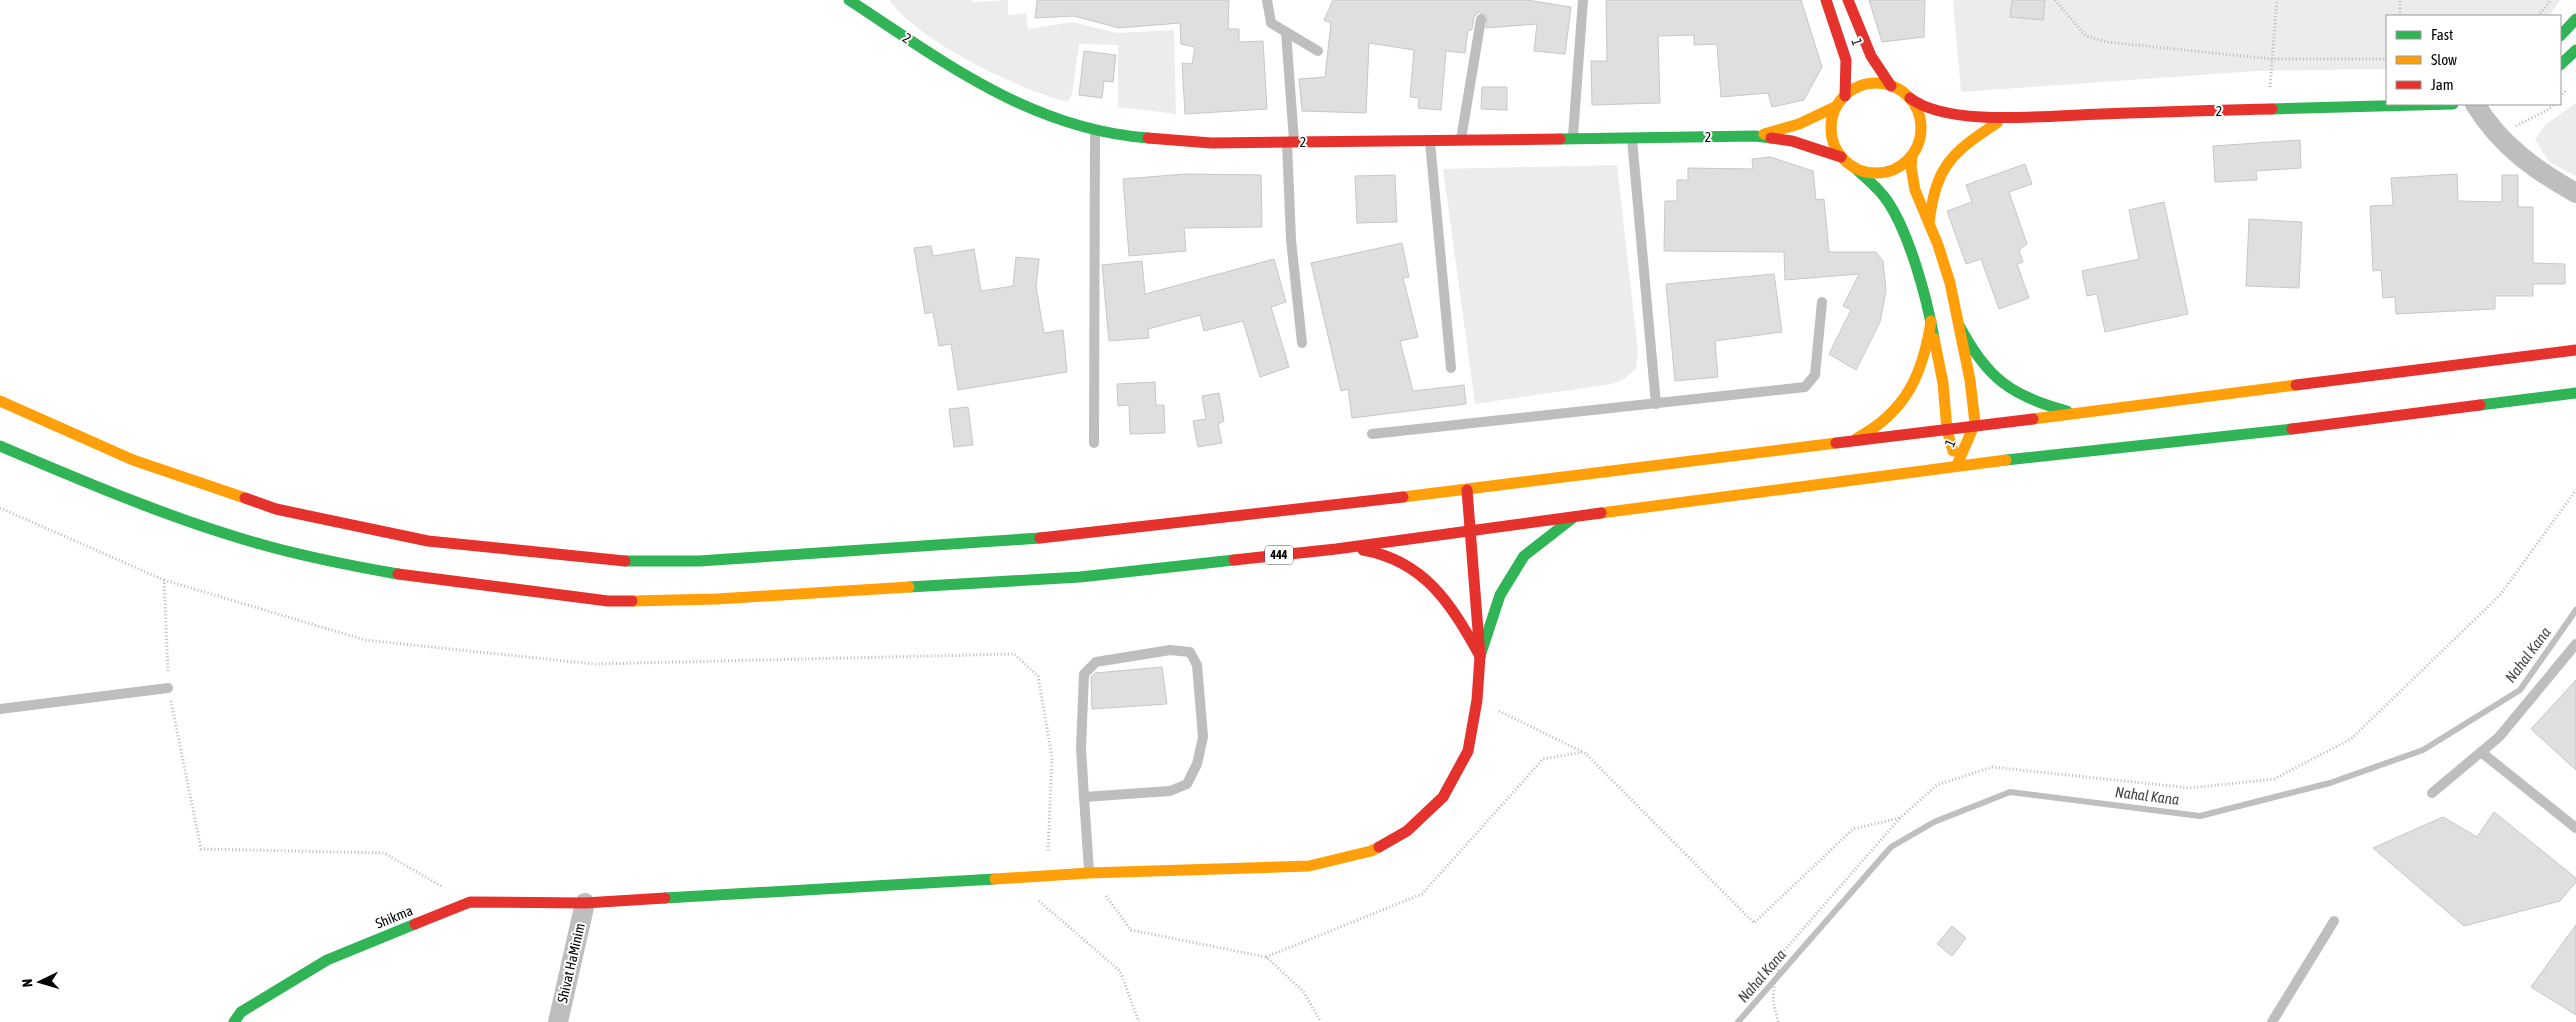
<svg xmlns="http://www.w3.org/2000/svg" width="2576" height="1022" font-family="'Asap Condensed',sans-serif">
<style>
.green{fill:#ececec}
.lines{fill:none;stroke-linecap:round;stroke-linejoin:round}
.stream{stroke:#bfbfbf;stroke-width:6}
.building{fill:#dfdfdf;stroke:#c7c7c7}
.path{stroke:#b9b9b9;stroke-width:3;stroke-dasharray:1 2.5;stroke-linecap:butt}
.lane{stroke:#bebebe;stroke-width:10}
.street{stroke:#bebebe;stroke-width:20}
.fast{stroke:#30b455;stroke-width:11}
.slow{stroke:#ff9f0a;stroke-width:11}
.jam{stroke:#e5322d;stroke-width:11}
.labels{text-anchor:middle;stroke-width:4;stroke-linejoin:round;paint-order:stroke}
.shield{fill:#fff;stroke:#4c4c4c;stroke-width:1}
.shield-label{font-size:12px;font-weight:bold;fill:#000}
.street-label{font-size:14px;fill:#000;stroke:#fff}
.water-label{font-size:15px;font-style:italic;fill:#444;stroke:#fff}
</style>
<rect width="100%" height="100%" fill="#fff"/>
<g class="green">
<path d="M889 0H972V2L1008 0V15L1026 13 1028 29 1072 22 1117 33 1174 30 1176 114 1118 107V45L1079 44 1072 95 1067 102C1015 87 922 44 889 0Z"/>
<polygon points="1953,0 2560,0 2549,16 2387,16 2387,69 2257,71 1961,92"/>
<polygon points="2576,103 2576,176 2549,162 2535,139 2546,124"/>
<polygon points="1617,165 1638,351 1636,369 1624,379 1612,384 1475,404 1443,169"/>
</g>
<g class="lines">
<polyline class="stream" points="1738,1022 1891,847 1934,822 2010,792 2200,816 2330,783 2423,750 2520,690 2576,610"/>
</g>
<g class="building">
<polygon points="1037,0 1229,0 1228,29 1239,29 1239,42 1263,41 1267,109 1185,114 1182,63 1192,64 1195,47 1181,44 1180,23 1119,28 1074,16 1035,18"/>
<polygon points="1333,0 1527,0 1571,7 1565,54 1534,51 1537,24 1486,28 1487,16 1479,12 1474,17 1472,30 1468,30 1465,53 1446,51 1441,110 1418,108 1419,98 1410,97 1414,50 1369,43 1366,113 1302,111 1299,79 1325,77 1331,23 1324,20"/>
<polygon points="1606,0 1801,0 1822,67 1804,100 1772,107 1768,93 1721,97 1717,44 1694,45 1694,35 1658,36 1660,103 1592,105 1591,61 1607,61"/>
<polygon points="1869,0 1925,0 1924,37 1882,42"/>
<polygon points="2012,0 2045,0 2043,20 2010,17"/>
<polygon points="1084,51 1116,55 1113,82 1104,81 1102,98 1079,95"/>
<polygon points="1482,87 1507,87 1507,110 1481,109"/>
<polygon points="2300,140 2301,168 2256,171 2257,180 2215,182 2213,146"/>
<polygon points="1770,157 1813,171 1816,200 1824,199 1829,252 1876,252 1883,261 1886,291 1880,322 1856,370 1829,354 1851,310 1843,306 1859,274 1785,280 1784,252 1664,251 1665,201 1677,201 1677,180 1688,180 1688,168 1753,169 1752,159"/>
<polygon points="2025,164 2032,184 2009,192 2027,244 2019,250 2023,262 2017,264 2029,298 1999,309 1981,259 1966,264 1947,211 1972,202 1966,185"/>
<polygon points="1185,174 1261,175 1262,227 1184,228 1186,251 1129,256 1123,179"/>
<polygon points="2457,174 2458,201 2502,202 2502,175 2518,175 2518,207 2533,207 2533,263 2565,264 2565,284 2533,284 2533,296 2495,296 2495,309 2396,314 2395,297 2383,298 2381,270 2373,271 2370,206 2393,205 2391,178"/>
<polygon points="1395,175 1397,222 1357,223 1355,176"/>
<polygon points="2164,202 2188,314 2105,332 2097,294 2087,296 2082,271 2139,259 2129,210"/>
<polygon points="2249,219 2302,222 2299,288 2246,286"/>
<polygon points="1402,243 1409,277 1403,278 1418,337 1400,341 1413,391 1464,385 1466,404 1352,418 1348,389 1341,391 1311,263"/>
<polygon points="931,246 933,256 974,249 981,291 1013,286 1016,257 1039,259 1036,287 1044,333 1063,330 1067,372 958,390 951,344 939,346 933,312 925,314 914,248"/>
<polygon points="1274,259 1286,302 1271,307 1289,367 1260,377 1243,321 1204,331 1200,315 1148,329 1149,338 1109,341 1102,265 1142,261 1145,294"/>
<polygon points="1774,274 1782,332 1715,341 1718,377 1675,381 1666,284"/>
<polygon points="1155,382 1156,405 1164,405 1165,433 1130,434 1129,405 1118,406 1117,384"/>
<polygon points="1219,393 1224,421 1218,424 1222,443 1198,447 1193,421 1206,419 1202,396"/>
<polygon points="968,407 973,445 954,447 949,409"/>
<polygon points="1162,667 1167,704 1092,709 1091,677 1095,673"/>
<polygon points="2576,680 2576,770 2531,729"/>
<polygon points="2494,812 2576,878 2576,882 2560,901 2464,926 2373,848 2443,817 2477,837"/>
<polygon points="2576,925 2576,1015 2531,987"/>
<polygon points="1952,926 1966,938 1952,956 1937,944"/>
</g>
<g class="lines">
<g class="path">
<polyline points="2055,0 2086,36 2107,42 2272,59 2387,59"/>
<polyline points="2400,16 2400,0"/>
<polyline points="2538,16 2551,0"/>
<polyline points="2270,87 2277,0"/>
<polyline points="2560,97 2567,89"/>
<polyline points="2516,126 2549,109 2554,104"/>
<polyline points="0,508 164,580 168,672"/>
<polyline points="164,580 365,640 594,664 1014,654 1038,676 1052,757 1048,851"/>
<polyline points="171,701 201,849 384,853 443,887"/>
<polyline points="1499,711 1583,752"/>
<polyline points="1106,896 1131,930 1266,957 1303,991 1321,1022"/>
<polyline points="1039,901 1120,971 1139,1022"/>
<polyline points="1266,957 1422,894 1543,759 1584,752 1754,923 1853,829 1900,818"/>
<polyline points="1778,1022 1773,1000 1775,981 1783,952 1900,818 1937,785 1992,767 2190,788 2274,779 2351,739 2500,595 2576,490"/>
</g>
<g class="lane">
<polyline points="1267,0 1271,23 1318,51"/>
<polyline points="1286,32 1294,141"/>
<polyline points="1573,136 1583,0"/>
<polyline points="1461,139 1481,19"/>
<polyline points="1632,139 1656,404"/>
<polyline points="1287,142 1291,240 1302,343"/>
<polyline points="1430,142 1451,368"/>
<polyline points="1372,434 1805,387 1815,375 1822,302"/>
<polyline points="1094,443 1095,130"/>
<polygon points="1170,650 1190,652 1197,665 1203,737 1197,764 1187,784 1170,791 1084,797 1081,748 1084,674 1096,662"/>
<polyline points="0,709 168,688"/>
<polyline points="2481,752 2576,828"/>
<polyline points="2432,793 2499,737 2576,644"/>
<polyline points="1084,797 1089,871"/>
<polyline points="2272,1022 2334,921"/>
</g>
<g class="street">
<path d="M2475 104C2500 145 2535 170 2576 193"/>
<polyline points="558,1022 585,903"/>
</g>
<g class="fast">
<path d="M849 0C944 62 1031 129 1148 138"/>
<polyline points="2560,36 2576,19"/>
<polyline points="2560,65 2576,50"/>
<polyline points="2272,109 2453,104"/>
<polyline points="1560,139 1755,136 1771,138"/>
<path d="M1856 169C1867 179 1880 189 1888 202 1910 235 1927 299 1934 338"/>
<path d="M1960 327C1987 378 2011 396 2067 411"/>
<polyline points="2480,405 2576,393"/>
<path d="M0 446C85 482 171 519 260 544 306 557 352 566 398 574"/>
<polyline points="2006,460 2292,429"/>
<polyline points="625,561 699,561 1040,538"/>
<polyline points="909,587 1080,577 1234,560"/>
<polyline points="1480,656 1500,595 1524,556 1574,517"/>
<polyline points="665,898 995,879"/>
<polyline points="234,1022 241,1012 327,960 415,924"/>
</g>
<g class="slow">
<circle cx="1876" cy="128" r="45"/>
<polyline points="1764,134 1799,124 1837,106"/>
<polyline points="1912,155 1911,167 1915,190 1938,245 1950,283 1970,380 1975,423 1957,465"/>
<path d="M1929 223C1936 166 1951 153 1997 123"/>
<polyline points="1934,338 1943,383 1947,430 1953,451"/>
<polyline points="0,401 133,460 245,498"/>
<polyline points="2033,419 2296,385"/>
<path d="M1857 438C1906 412 1923 374 1931 321"/>
<polyline points="1403,497 1836,443"/>
<polyline points="1601,513 2006,460"/>
<polyline points="632,601 717,599 909,587"/>
<polyline points="995,879 1089,873 1309,866 1371,851 1379,847"/>
</g>
<g class="jam">
<polyline points="1826,0 1846,60 1845,96"/>
<polyline points="1848,0 1871,56 1891,86"/>
<path d="M1910 98C1949 128 2052 115 2101 114 2158 112 2215 110 2272 109"/>
<polyline points="1148,138 1211,143 1560,139"/>
<polyline points="1771,138 1792,141 1841,157"/>
<polyline points="2296,385 2576,350"/>
<polyline points="2292,429 2480,405"/>
<polyline points="1836,443 2033,419"/>
<polyline points="245,498 276,509 428,541 625,561"/>
<polyline points="1040,538 1403,497"/>
<path d="M1363 550C1425 561 1451 604 1480 656"/>
<polyline points="1234,560 1336,549 1601,513"/>
<polyline points="398,574 608,601 632,601"/>
<polyline points="1379,847 1407,831 1443,797 1468,751 1477,700 1480,656 1467,490"/>
<polyline points="415,924 470,902 585,903 665,898"/>
</g>
</g>
<g class="labels">
<rect class="shield" x="1265" y="545.5" width="28" height="19" rx="4"/>
<g class="shield-label">
<text x="1279" y="559">444</text>
</g>
<g class="street-label">
<text transform="translate(907 38) rotate(33)" y="5">2</text>
<text transform="translate(1857 42) rotate(73)" y="5">1</text>
<text transform="translate(2219 111) rotate(-1)" y="5">2</text>
<text transform="translate(1708 137) rotate(-1)" y="5">2</text>
<text transform="translate(1303 142) rotate(-1)" y="5">2</text>
<text transform="translate(1950 443) rotate(-66)" y="5">1</text>
<text transform="translate(394 917) rotate(-22)" y="5">Shikma</text>
<text transform="translate(571 963) rotate(-77)" y="5">Shivat HaMinim</text>
</g>
<g class="water-label">
<text transform="translate(2528 655) rotate(-53)" y="5">Nahal Kana</text>
<text transform="translate(2147 796) rotate(7)" y="5">Nahal Kana</text>
<text transform="translate(1762 976) rotate(-49)" y="5">Nahal Kana</text>
</g>
</g>
<rect x="2386" y="15" width="175" height="90" fill="#ffffff" stroke="#999999"/>
<rect x="2396" y="31" width="25" height="8" fill="#30b455" stroke="#999999"/>
<text x="2431" y="40" font-size="15" fill="#000000">Fast</text>
<rect x="2396" y="56" width="25" height="8" fill="#ff9f0a" stroke="#999999"/>
<text x="2431" y="65" font-size="15" fill="#000000">Slow</text>
<rect x="2396" y="81" width="25" height="8" fill="#e5322d" stroke="#999999"/>
<text x="2431" y="90" font-size="15" fill="#000000">Jam</text>
<g transform="translate(40 982) rotate(265)" stroke="#ffffff" stroke-width="4" paint-order="stroke">
<path d="M0-4L9 19L0 12L-9 19Z" fill="#000000"/>
<text y="-8" font-size="14" font-weight="bold" text-anchor="middle" fill="#000000">N</text>
</g>
</svg>
